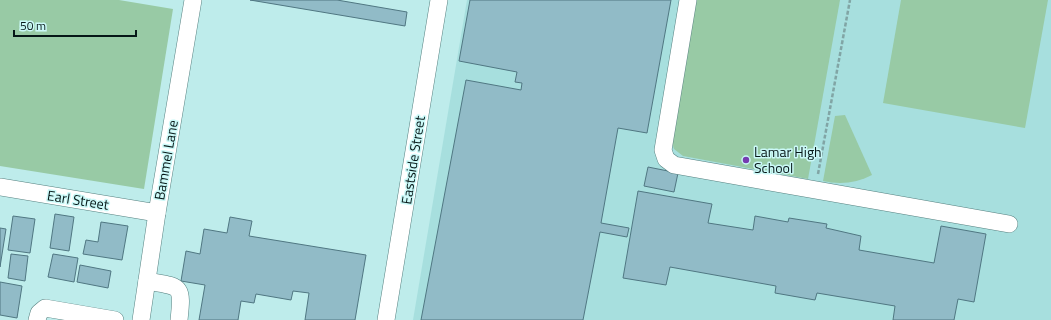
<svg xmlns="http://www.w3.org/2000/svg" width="1051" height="320" font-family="'Titillium Web',sans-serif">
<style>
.built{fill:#a7dfde}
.green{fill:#98caa5}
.building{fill:#91bbc7;stroke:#507782}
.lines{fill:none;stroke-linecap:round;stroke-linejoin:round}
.minor-casing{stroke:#568180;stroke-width:18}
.path{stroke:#81a5a5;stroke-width:2.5;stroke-dasharray:4 2;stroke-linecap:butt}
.minor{stroke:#fff;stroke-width:17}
.poi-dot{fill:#763bb1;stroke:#cbf9f8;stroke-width:1.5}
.labels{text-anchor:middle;stroke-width:3;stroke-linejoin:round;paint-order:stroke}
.poi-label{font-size:14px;fill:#061717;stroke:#cbf9f8;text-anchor:start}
.street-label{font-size:14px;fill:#061717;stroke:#cbf9f8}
</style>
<rect width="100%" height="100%" fill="#beeceb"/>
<polygon class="built" points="467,0 1051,0 1051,320 413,320"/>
<g class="green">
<polygon points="0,0 119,0 173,9 144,189 0,166"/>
<polygon points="696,0 840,0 808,179 683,156 674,149 671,139"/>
<polygon points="901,0 1048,0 1025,128 883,103"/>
<path d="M845 115 872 175C857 183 840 185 823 181L835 116Z"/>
</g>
<g class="building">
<polygon points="250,0 337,0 407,12 405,26"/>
<polygon points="470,0 671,0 647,133 618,128 601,223 629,228 627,237 600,232 583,320 421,320 466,80 521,90 522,83 515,82 517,72 459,61"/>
<polygon points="648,167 678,173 674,192 644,186"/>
<polygon points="638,191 712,204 708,223 753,230 755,216 788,222 789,218 827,224 826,228 861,236 859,250 934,263 941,226 986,234 974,302 958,299 954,320 893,320 895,306 817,293 815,300 775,293 776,286 670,267 666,285 623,278"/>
<polygon points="55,214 74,217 69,251 50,248"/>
<polygon points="13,216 35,219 30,253 8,250"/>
<polygon points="230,217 252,221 249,236 366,255 355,320 305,320 309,293 293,291 291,300 256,294 254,303 241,301 238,320 199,320 205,285 181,281 186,251 200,254 204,229 227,233"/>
<polygon points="101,222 128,226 122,260 83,254 86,240 98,242"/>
<polygon points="0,228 6,229 0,267"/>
<polygon points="11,254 28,256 25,281 8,278"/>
<polygon points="53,254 78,258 74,282 48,277"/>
<polygon points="80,265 111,271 108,288 77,282"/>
<polygon points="0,282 22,286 17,318 0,315"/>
</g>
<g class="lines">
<g class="minor-casing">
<g id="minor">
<polyline points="688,0 663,150 666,159 674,165 1009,224"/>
<polyline points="0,187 157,213"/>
<path d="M147 281C181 287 183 284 179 320"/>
<polyline points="37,320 39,313 45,308 115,320"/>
<polyline points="141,320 157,213 193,0"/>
<polyline points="386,320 439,0"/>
</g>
</g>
<polyline class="path" points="818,174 850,0"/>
<use href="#minor" class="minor"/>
</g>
<circle class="poi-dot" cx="746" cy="160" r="4"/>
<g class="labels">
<g class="poi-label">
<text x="754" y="157">Lamar High<tspan x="754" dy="16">School</tspan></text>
</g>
<g class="street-label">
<text transform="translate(166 160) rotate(-80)" y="5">Bammel Lane</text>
<text transform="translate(413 160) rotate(-81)" y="5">Eastside Street</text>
<text transform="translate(78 200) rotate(9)" y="5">Earl Street</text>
</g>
</g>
<path d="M14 30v6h122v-6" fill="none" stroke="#061717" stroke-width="2"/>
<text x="20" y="30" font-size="12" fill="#061717" stroke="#cbf9f8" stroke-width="3" paint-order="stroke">50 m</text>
</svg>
